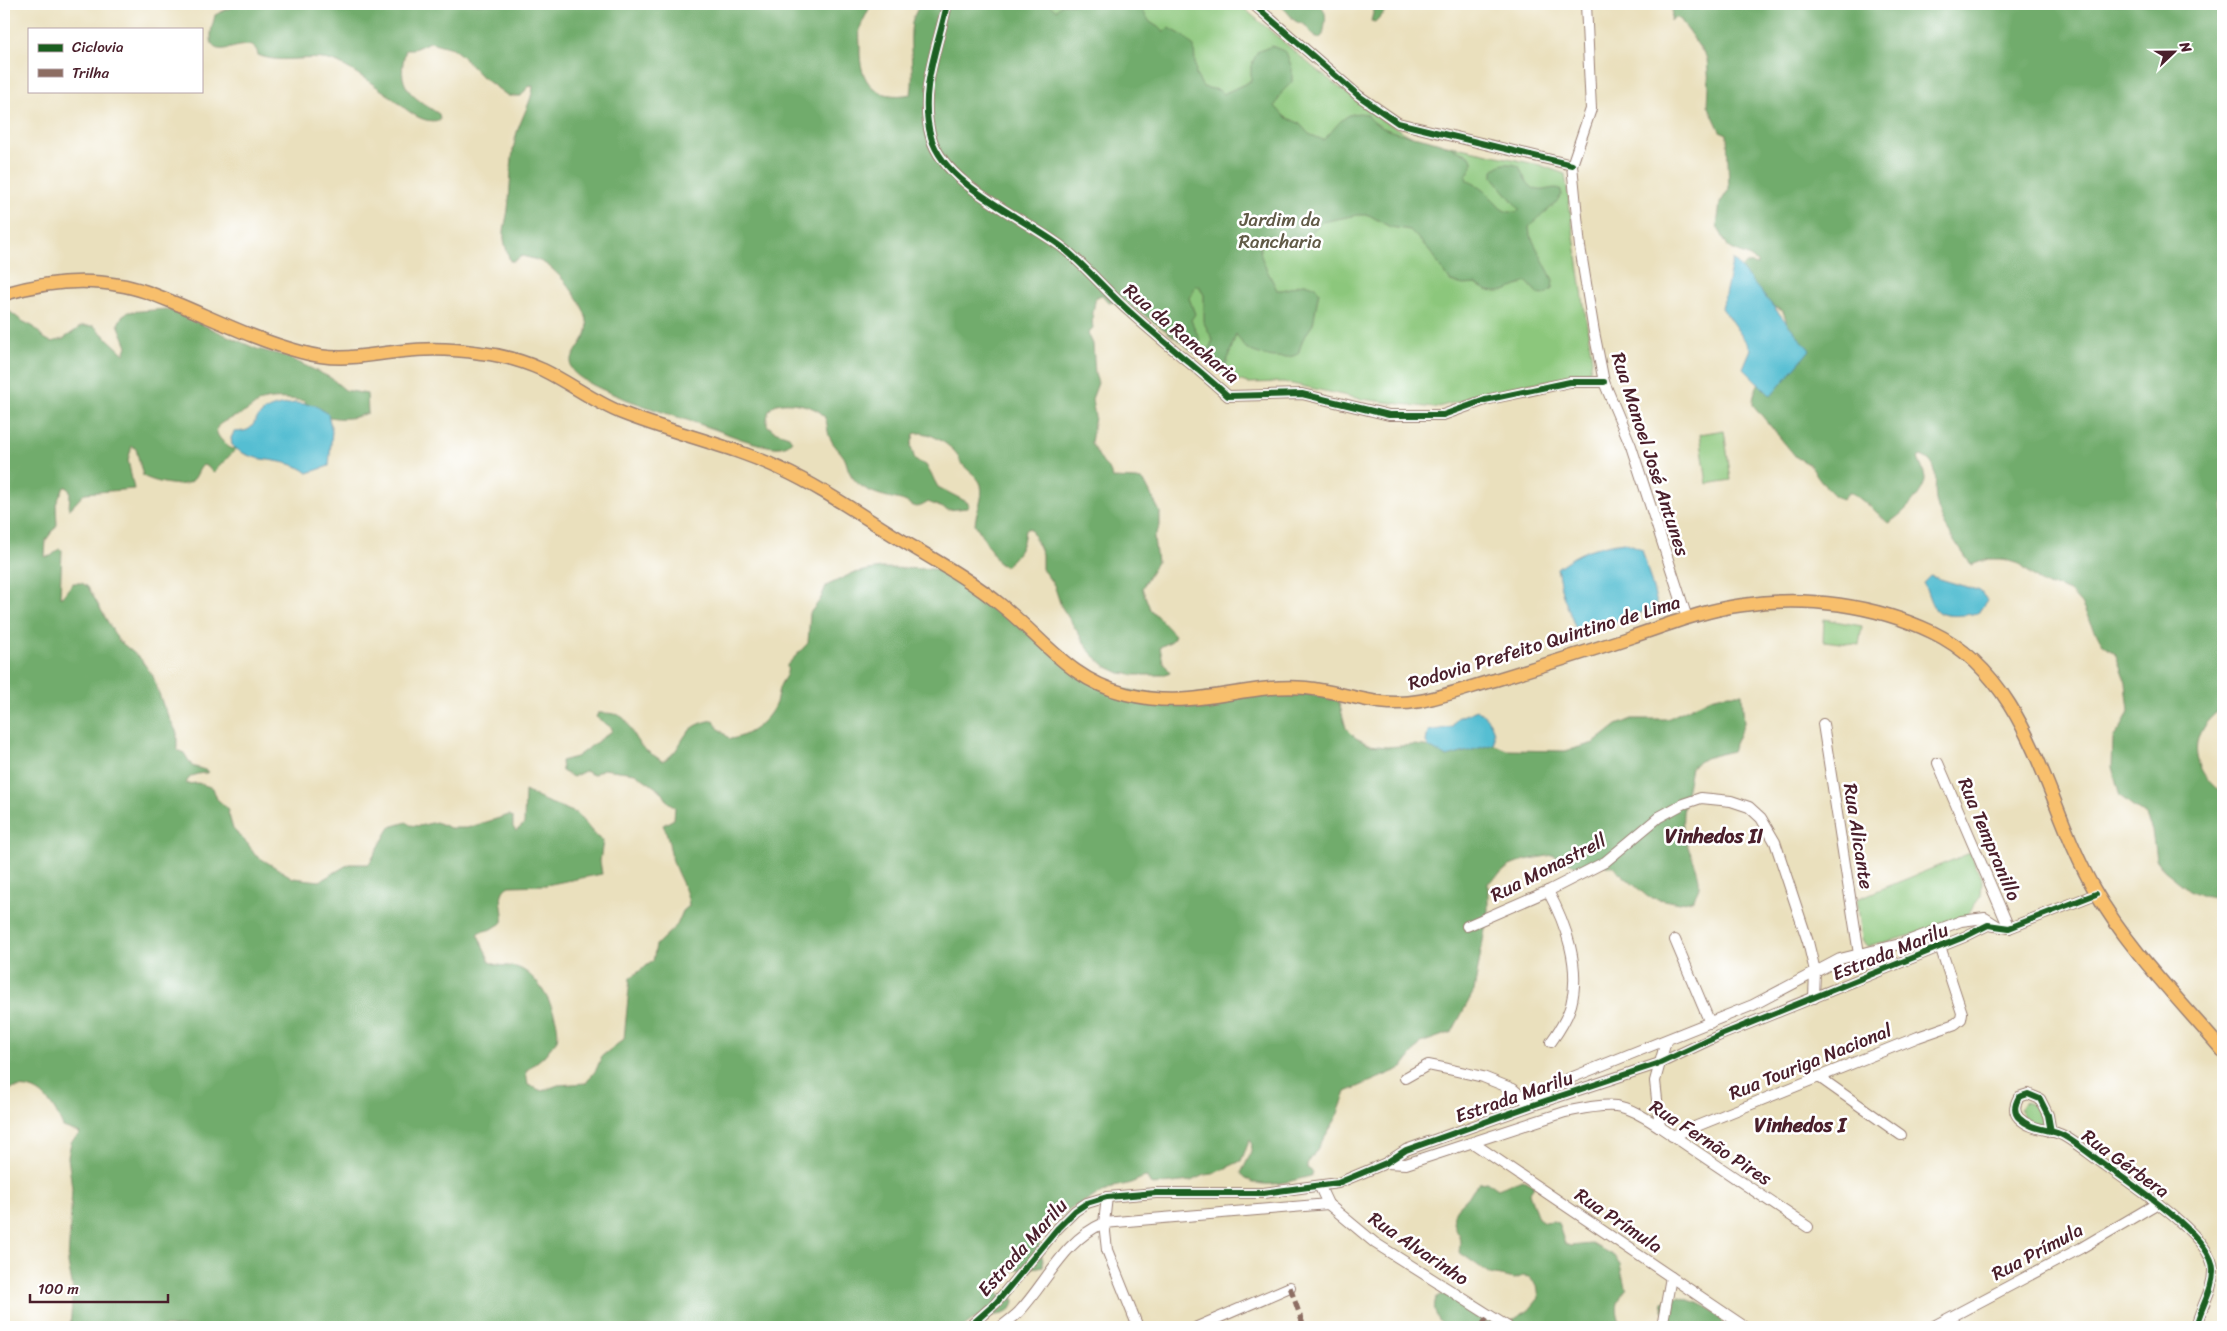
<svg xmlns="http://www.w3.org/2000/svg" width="2227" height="1331" font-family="Sriracha,sans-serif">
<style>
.green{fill:#8cc77c;stroke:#6b7354}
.forest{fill:#71ac6c;stroke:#5e664c}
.water{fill:#55bed2;stroke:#506e7e}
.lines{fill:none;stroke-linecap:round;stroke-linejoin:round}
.minor-casing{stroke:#9a8074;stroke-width:12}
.major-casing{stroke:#9a8074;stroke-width:15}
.minor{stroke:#fff;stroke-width:10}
.major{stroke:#f8bf6c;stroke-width:12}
.quiet{stroke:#8d6e63;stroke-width:5;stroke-dasharray:10 5;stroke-linecap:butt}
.cycleway-casing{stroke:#fff;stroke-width:9}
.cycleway{stroke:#1b5e20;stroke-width:6}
.labels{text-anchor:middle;stroke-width:5;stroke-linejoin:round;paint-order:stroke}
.park-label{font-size:19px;fill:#615a47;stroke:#fff}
.street-label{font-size:19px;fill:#4a1f2b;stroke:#fff}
.neighbourhood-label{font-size:20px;font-weight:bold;fill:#4a1f2b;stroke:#fff}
</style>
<rect width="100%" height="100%" fill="#fff"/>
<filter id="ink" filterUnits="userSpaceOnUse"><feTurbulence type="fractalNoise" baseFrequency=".02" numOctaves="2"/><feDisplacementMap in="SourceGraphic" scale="10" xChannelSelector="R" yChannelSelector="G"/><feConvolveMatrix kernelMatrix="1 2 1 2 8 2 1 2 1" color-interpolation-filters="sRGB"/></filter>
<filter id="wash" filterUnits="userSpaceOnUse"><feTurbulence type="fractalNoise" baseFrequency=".0096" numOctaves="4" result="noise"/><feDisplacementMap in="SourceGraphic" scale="20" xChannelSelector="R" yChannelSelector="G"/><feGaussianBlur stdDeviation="1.12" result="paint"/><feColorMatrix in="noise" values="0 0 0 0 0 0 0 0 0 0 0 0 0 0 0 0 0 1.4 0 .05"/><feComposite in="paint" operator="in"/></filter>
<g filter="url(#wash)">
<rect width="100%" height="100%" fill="#eae0bd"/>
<g class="green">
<polygon points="955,4 1239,4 1313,67 1380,119 1414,138 1540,165 1565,174 1592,360 1589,373 1517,386 1434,408 1361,399 1283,382 1248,383 1224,376 1152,320"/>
<polygon points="1724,430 1731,480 1707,484 1700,434"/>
<polygon points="1824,619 1862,626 1859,645 1823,641"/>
<polygon points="1970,853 1982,880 1981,896 1967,915 1912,935 1867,947 1862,939 1857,899"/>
<path d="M2026 1101 2041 1112 2043 1125C2030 1124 2024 1119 2019 1108Z"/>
</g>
<g class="forest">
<path d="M238 4H320C334 12 344 14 357 4H871C868 12 863 20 860 28 859 34 860 42 860 48 859 83 876 101 911 94 915 71 908 46 912 22 913 16 918 10 919 4H1048L1056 10 1063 4H1091L1096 6 1138 4 1150 22 1164 31 1169 28 1184 36 1194 47 1196 75 1203 87 1219 90 1223 94 1251 81V66L1257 52 1272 46 1286 52 1292 68V82L1282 92 1275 106 1285 117 1299 123 1309 134 1323 140C1337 129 1342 109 1367 114 1379 134 1410 134 1430 140 1444 144 1458 149 1470 156 1475 164 1471 168 1466 176L1467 180C1473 183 1480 187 1485 191 1497 201 1498 214 1517 212L1519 209 1493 177V170C1502 162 1508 163 1519 166 1524 177 1529 192 1544 190 1550 189 1555 187 1560 189L1562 194C1554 208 1540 215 1529 227L1530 235 1553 280 1552 289 1544 295 1538 294 1527 282C1505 290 1497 299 1476 284L1464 285 1451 282 1428 249 1410 230 1390 227 1369 215H1357L1322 222 1309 235 1300 239 1266 236 1262 238C1254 253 1271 276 1277 290 1293 291 1306 275 1319 291L1313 324 1303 339 1298 354C1286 361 1257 356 1246 348 1242 344 1239 338 1236 334L1226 365 1223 368 1207 359 1208 351 1213 340 1204 323V295L1199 286H1195L1189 298 1195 314 1191 320 1200 340 1197 352 1122 300 1109 303 1102 295 1096 297C1094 307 1091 318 1093 328L1088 333 1093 344 1095 374 1098 383 1092 399 1095 417 1091 443 1103 463 1110 470 1112 478 1137 479 1144 481 1160 512V526L1154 538 1157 562 1142 588 1150 609 1175 635 1172 641 1160 647 1163 662 1170 672 1163 675H1135L1120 673 1105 666 1091 653 1061 606 1054 585 1042 569V554L1030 528 1025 530C1023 548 1019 553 1006 566L999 564 975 524C976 510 984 500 981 485 978 476 969 472 963 465 959 462 959 455 955 452 947 443 926 429 914 434L911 446 915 460 926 465 938 487 967 502 969 505 967 508 948 510 928 502C914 512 914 504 901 500 883 496 861 492 851 475 847 469 847 462 844 457 840 451 833 445 830 438 826 430 829 421 822 414 814 405 780 398 772 407 767 412 767 419 767 425L774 431 789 436 792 441C787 448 776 448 768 446 744 442 722 431 699 424 676 416 579 388 571 368 567 359 585 341 587 331 592 311 562 275 547 265 540 260 530 258 522 256L514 261H510C508 254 505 246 504 239 503 228 507 219 508 209 511 186 510 162 515 140 518 123 533 100 533 86L528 87 521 96H508L481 76 461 55 452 48 430 42 414 49H406C395 87 410 95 439 114L440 120C420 125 404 107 390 96 374 85 355 71 338 63 313 52 283 66 258 55 254 28 209 69 211 35 211 28 214 21 215 15Z"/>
<path d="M1280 4H1319C1329 12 1325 24 1323 35L1320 38H1315L1305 25 1295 21Z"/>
<polygon points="1371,4 1389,4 1383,14 1375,22 1371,21 1374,9"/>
<path d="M1673 4H2223V708C2187 731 2189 768 2221 792H2223V900L2203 896 2189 890 2164 870 2156 859 2152 831 2146 816 2120 796 2112 767 2113 738 2122 726 2129 711 2126 683 2115 653 2102 643 2081 604 2071 593 2057 587 2042 584 2019 564 2002 559H1988L1971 565C1958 545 1940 524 1936 500 1933 483 1942 464 1921 456L1918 458C1920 464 1924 471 1925 477 1927 491 1899 518 1888 523L1871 507 1852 493H1848L1843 500 1834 495 1824 485 1809 464 1796 457 1753 405C1752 380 1778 360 1794 343L1783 311 1768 304 1737 272C1744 264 1747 262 1757 265V262L1750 257 1729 248 1717 226 1720 203 1729 189 1727 134 1720 131 1708 105 1709 86 1707 58 1680 19 1675 17 1671 21Z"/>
<path d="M4 307 22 321 34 327 44 338 51 342 63 339 82 326H94L124 354 127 346 118 324 123 315 128 312 167 309 257 349 285 356 331 378 345 390 367 394 368 413C345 422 330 419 307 409L305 401C292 399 274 397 262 401 256 403 251 409 245 412 228 422 199 423 231 449L238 447 213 473 208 467 203 465C198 470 198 474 194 479 186 490 153 482 143 476L136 449 132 446 128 460 134 489 85 493 69 510 70 492 67 487H64L56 504 57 525 46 540 45 557 51 556 59 549 62 550 60 597H62L73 583H82L88 587 118 640 140 658 153 676 163 705 177 733V750L184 753 192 766 208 771 207 773C199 773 188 775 186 784L198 783 213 788 217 799 227 808 233 829 248 844 255 855 293 878 320 881 349 864H369L390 827 407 822 410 825 419 826 436 822 450 828H467L509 815 513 817V827L516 831 524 824 525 791 545 801 576 813 597 837 603 841 600 861 602 874 546 885 509 886C495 893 505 910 503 922L492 929 480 932 478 935 490 962C500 968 512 964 521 969 541 978 562 1019 557 1040L544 1056 526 1071 528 1085 542 1091 558 1085 586 1083 596 1070 602 1056 624 1039 630 978 653 961 656 945 677 925 683 911 689 906C688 890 679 879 674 864 669 851 670 838 663 825L674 819 675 807 668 802 662 792 635 773 603 769 593 775 585 771 573 777 562 771 561 761 576 757 612 731V728L596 717 598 713C635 712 623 726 642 747 647 752 656 756 662 761 687 750 676 726 714 720L718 728 730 739C748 737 767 722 775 705 778 700 777 692 780 686 783 678 789 676 787 665L808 643 810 613 820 600 826 586 853 573 881 568 935 569 997 603 1097 686 1174 696 1214 693 1271 695 1290 691 1338 699 1346 728 1356 738 1370 745 1386 747 1414 745 1444 748 1492 744 1507 750 1565 751 1594 743 1617 725 1632 719H1667L1711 698 1727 694H1742L1744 723 1732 751 1705 758 1691 767C1688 787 1681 809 1683 829 1685 847 1701 869 1699 886 1699 890 1695 896 1693 900L1679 903 1648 897 1613 867 1597 864 1581 868 1553 855 1525 860 1510 866 1488 883V913L1474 991 1452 1032 1421 1043 1402 1068 1346 1092 1336 1119 1307 1165V1168L1313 1172 1311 1176C1290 1181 1256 1193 1241 1173 1245 1164 1256 1149 1250 1139L1241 1161 1213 1174 1204 1175 1191 1181 1153 1185 1150 1184 1147 1177C1140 1178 1139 1180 1133 1182 1127 1185 1120 1185 1114 1187 1093 1197 1047 1217 1040 1240 1037 1251 1045 1257 1043 1266 1026 1271 994 1265 999 1295L1009 1294 1014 1300C1013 1320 989 1313 977 1318 972 1320 967 1324 963 1327H70L73 1290 68 1263 72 1188 68 1157 71 1142 80 1133 63 1127C52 1100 36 1079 4 1091Z"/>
<path d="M1522 1179 1534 1186 1529 1193 1538 1218 1544 1222 1553 1221 1558 1223 1565 1244 1570 1246 1592 1244 1614 1256 1620 1264 1625 1287 1627 1288C1615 1303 1615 1309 1622 1327H1444C1436 1317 1432 1311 1436 1298L1441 1295H1449L1508 1323 1529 1310 1539 1298 1537 1286 1529 1277 1523 1276 1515 1279 1490 1274 1459 1252C1462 1233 1457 1237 1454 1222 1451 1209 1463 1204 1469 1196 1472 1191 1474 1187 1479 1183L1488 1182 1498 1189Z"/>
<path d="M1679 1297C1699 1304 1715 1305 1724 1327H1674L1671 1318 1662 1310 1663 1302Z"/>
</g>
<g class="water">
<polygon points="1733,259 1810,350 1771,396 1743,368 1751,349 1722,308"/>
<path d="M295 403 315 405 328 414 332 431 329 466 308 473C286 455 252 466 232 445L231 438 234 432C256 431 249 426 261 414 270 405 283 405 295 403Z"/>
<path d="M1624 542 1642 549 1658 607 1597 628 1577 632 1562 593 1557 568C1580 551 1596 546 1624 542Z"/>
<path d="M1930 576 1980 591 1987 600 1978 613C1967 615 1942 619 1935 609 1929 601 1928 591 1923 583Z"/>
<path d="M1477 710C1491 720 1495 727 1494 744L1447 757 1429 747 1426 742 1428 731 1452 727 1457 718Z"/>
</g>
</g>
<g filter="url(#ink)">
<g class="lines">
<g class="minor-casing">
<g id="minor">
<path d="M947 4C938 48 918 91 931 137 944 185 1024 218 1062 247 1086 266 1107 292 1130 312 1162 341 1196 367 1228 396L1302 394 1389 415H1443L1485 400 1570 382H1604"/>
<polyline points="1253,4 1359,96 1398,123 1572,165"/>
<polyline points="1586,4 1591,109 1572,165 1580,247 1594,332 1604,382 1631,446 1687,618"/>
<polyline points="1823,724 1859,954"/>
<polyline points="1938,763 2009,928"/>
<path d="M1548 891C1566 924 1581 967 1571 1005 1567 1019 1559 1031 1551 1042"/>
<polyline points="1467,926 1550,890 1605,862 1659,817 1683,804 1701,798 1731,801 1749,807 1761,818 1775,842 1808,942 1815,971 1814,998"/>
<polyline points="1675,940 1710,1023"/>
<polyline points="1819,1077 1901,1135"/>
<polyline points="1405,1078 1428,1065 1448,1069 1483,1077 1513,1089 1531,1105"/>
<polyline points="1536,1103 1549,1088 1558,1083 1753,1005 1840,959 1900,944 1961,921 1985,918 1996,925"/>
<polyline points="1660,1127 1655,1081 1666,1041"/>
<path d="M2051 1132 2048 1115 2040 1099 2028 1094 2019 1097C2015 1104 2013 1112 2019 1118 2032 1131 2050 1128 2064 1136 2078 1144 2092 1156 2105 1165 2131 1184 2212 1236 2213 1269 2214 1289 2200 1308 2196 1327"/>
<polyline points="1672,1136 1918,1037 1955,1024 1961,1019 1962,1013 1940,946"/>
<polyline points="1473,1143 1745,1327"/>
<path d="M1386 1163 1406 1164 1565 1112C1581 1109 1600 1104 1616 1106 1631 1108 1647 1119 1660 1127L1808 1227"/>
<polyline points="1320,1187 1328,1204 1375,1243 1508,1327"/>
<polyline points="1107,1197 1104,1223 1107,1250 1138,1327"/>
<polyline points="969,1327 996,1303 1058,1228 1075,1211 1087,1203 1107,1197 1156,1193 1263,1193 1338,1183 1386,1163 1406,1150 1536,1104 1660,1063 1718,1036 1964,937 1988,925 2009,928 2096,894"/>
<path d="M1001 1327C1007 1322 1014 1317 1019 1312 1047 1282 1064 1240 1104 1223L1328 1204"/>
<polyline points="1197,1327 1290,1287"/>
<polyline points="1662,1327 1671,1277"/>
<polyline points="1932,1327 2081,1248 2158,1203"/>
</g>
</g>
<g class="major-casing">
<path id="major" d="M4 294C41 283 81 278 119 285 140 288 160 297 180 305 220 322 259 341 301 352 340 363 364 355 403 351 429 348 455 349 481 353 502 355 523 361 543 370 570 383 594 402 622 413 675 434 730 445 781 469 820 487 856 512 893 535 929 557 968 578 1001 605 1044 639 1069 680 1126 694 1146 699 1169 701 1190 699 1228 696 1267 684 1306 688 1347 692 1376 709 1420 701 1446 696 1470 687 1495 680 1541 666 1586 652 1631 637 1667 625 1704 610 1743 605 1805 595 1875 605 1932 632 2031 679 2045 804 2094 889 2128 949 2179 999 2223 1051"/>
</g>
<use href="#minor" class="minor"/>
<use href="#major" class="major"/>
<g class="quiet">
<polyline points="1290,1287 1304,1327"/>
<polyline points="1481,1327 1489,1315"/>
</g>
<g class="cycleway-casing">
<g id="cycleway">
<path d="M947 4C938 48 918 91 931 137 944 185 1024 218 1062 247 1086 266 1107 292 1130 312 1162 341 1196 367 1228 396L1302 394 1389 415H1443L1485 400 1570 382H1604"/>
<polyline points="1253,4 1359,96 1398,123 1572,165"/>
<path d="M2051 1132 2048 1115 2040 1099 2028 1094 2019 1097C2015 1104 2013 1112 2019 1118 2032 1131 2050 1128 2064 1136 2078 1144 2092 1156 2105 1165 2131 1184 2212 1236 2213 1269 2214 1289 2200 1308 2196 1327"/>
<polyline points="969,1327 996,1303 1058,1228 1075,1211 1087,1203 1107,1197 1156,1193 1263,1193 1338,1183 1386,1163 1406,1150 1536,1104 1660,1063 1718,1036 1964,937 1988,925 2009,928 2096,894"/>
</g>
</g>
<use href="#cycleway" class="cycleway"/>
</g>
</g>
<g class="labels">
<g class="park-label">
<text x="1280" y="226">Jardim da<tspan x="1280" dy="22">Rancharia</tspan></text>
</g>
<g class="street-label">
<text transform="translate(1182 333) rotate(40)" y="7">Rua da Rancharia</text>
<text transform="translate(1651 454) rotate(72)" y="7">Rua Manoel José Antunes</text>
<text transform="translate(1544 642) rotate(-17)" y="7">Rodovia Prefeito Quintino de Lima</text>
<text transform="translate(1859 836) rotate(81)" y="7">Rua Alicante</text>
<text transform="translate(1990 839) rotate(67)" y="7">Rua Tempranillo</text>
<text transform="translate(1548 867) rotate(-27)" y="7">Rua Monastrell</text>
<text transform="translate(1890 951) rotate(-22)" y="7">Estrada Marilu</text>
<text transform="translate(1810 1061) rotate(-22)" y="7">Rua Touriga Nacional</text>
<text transform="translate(1514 1096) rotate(-19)" y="7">Estrada Marilu</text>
<text transform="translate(1711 1142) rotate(33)" y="7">Rua Fernão Pires</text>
<text transform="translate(2126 1163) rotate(36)" y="7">Rua Gérbera</text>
<text transform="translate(1619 1220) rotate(34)" y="7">Rua Prímula</text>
<text transform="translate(1022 1247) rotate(-48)" y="7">Estrada Marilu</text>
<text transform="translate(1419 1248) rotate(34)" y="7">Rua Alvarinho</text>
<text transform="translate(2037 1251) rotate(-28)" y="7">Rua Prímula</text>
</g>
<g class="neighbourhood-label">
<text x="1714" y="843">Vinhedos II</text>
<text x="1800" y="1132">Vinhedos I</text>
</g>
</g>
<rect width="2227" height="1331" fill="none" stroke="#fff" stroke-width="20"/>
<rect x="28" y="28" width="175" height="65" fill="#ffffff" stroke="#b7a5aa"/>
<rect x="38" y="44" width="25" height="8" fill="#1b5e20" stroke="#b7a5aa"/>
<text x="72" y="52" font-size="15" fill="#4a1f2b">Ciclovia</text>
<rect x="38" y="69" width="25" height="8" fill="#8d6e63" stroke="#b7a5aa"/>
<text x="72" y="78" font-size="15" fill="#4a1f2b">Trilha</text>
<g transform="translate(2174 52) rotate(68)" stroke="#ffffff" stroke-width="4" paint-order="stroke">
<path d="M0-4L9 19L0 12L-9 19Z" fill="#4a1f2b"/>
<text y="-8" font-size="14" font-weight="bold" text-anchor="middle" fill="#4a1f2b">N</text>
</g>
<path d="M30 1294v8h138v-8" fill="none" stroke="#4a1f2b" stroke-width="2.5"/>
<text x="38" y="1294" font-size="15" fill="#4a1f2b" stroke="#ffffff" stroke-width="4" paint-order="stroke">100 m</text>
</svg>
